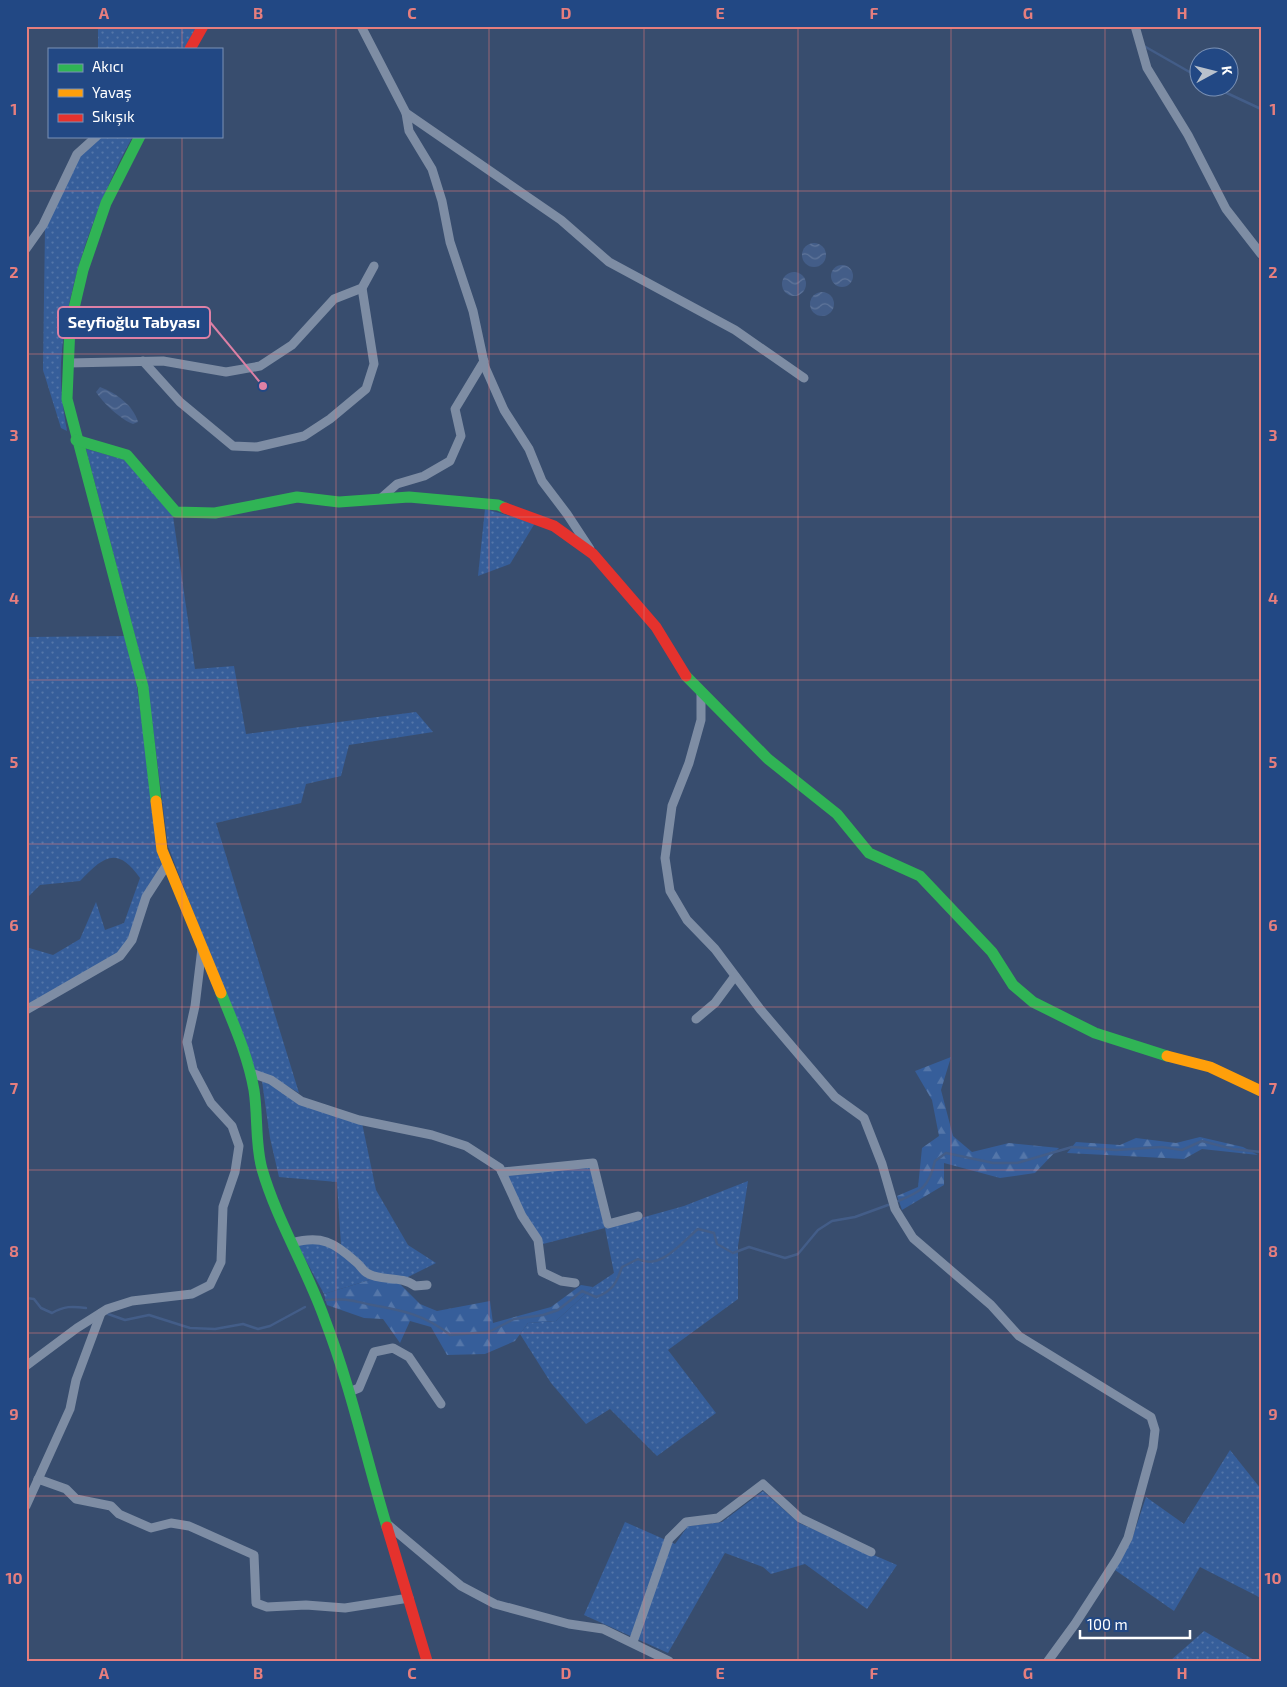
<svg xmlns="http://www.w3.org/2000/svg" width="1287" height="1687" font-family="'Exo 2',sans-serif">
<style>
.grass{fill:url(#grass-dots)}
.forest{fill:url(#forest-firs)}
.water{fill:url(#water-waves)}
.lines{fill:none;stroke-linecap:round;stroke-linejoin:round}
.stream{stroke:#435d88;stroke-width:2.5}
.street{stroke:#7e8da4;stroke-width:9}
.fast{stroke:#30b455;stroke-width:11}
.slow{stroke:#ff9f0a;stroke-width:11}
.jam{stroke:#e5322d;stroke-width:11}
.grid{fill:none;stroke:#e67e7e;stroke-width:1;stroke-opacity:0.55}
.leader{fill:none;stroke:#dd80a5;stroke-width:2}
.callout-dot{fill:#dd80a5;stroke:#224884;stroke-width:2}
.callout{fill:#224884;stroke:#dd80a5;stroke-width:2}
.callout-label{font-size:16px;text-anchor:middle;font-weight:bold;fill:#fff}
.neatline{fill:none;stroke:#e67e7e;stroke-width:2}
.grid-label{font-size:16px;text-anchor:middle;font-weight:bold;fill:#e67e7e}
</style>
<defs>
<pattern id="grass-dots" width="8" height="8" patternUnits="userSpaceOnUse" patternTransform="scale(1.25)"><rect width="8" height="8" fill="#365e9a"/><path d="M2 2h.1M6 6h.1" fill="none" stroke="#5476a9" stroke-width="1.8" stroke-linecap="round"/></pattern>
<pattern id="forest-firs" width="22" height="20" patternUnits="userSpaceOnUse" patternTransform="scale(1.25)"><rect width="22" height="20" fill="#365e9a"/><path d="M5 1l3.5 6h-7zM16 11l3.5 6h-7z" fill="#5476a9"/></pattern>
<pattern id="water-waves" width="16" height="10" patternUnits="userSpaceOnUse" patternTransform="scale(1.25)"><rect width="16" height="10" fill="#435d88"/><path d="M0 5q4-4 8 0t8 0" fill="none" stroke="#5f759a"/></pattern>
</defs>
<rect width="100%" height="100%" fill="#384d6e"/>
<g class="grass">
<polygon points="98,26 197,26 184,49 98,49"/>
<path d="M103 136H133C97 201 65 288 61 363 60 386 63 409 67 431L61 428 43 370 45 227 79 155Z"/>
<polygon points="86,449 126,460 173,516 195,669 234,666 246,734 416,712 433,732 349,745 341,776 306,784 301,803 216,823 299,1093 272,1077 254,1071 168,846 147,682"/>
<polygon points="485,509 535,523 510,564 478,576"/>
<path d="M125 636 136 680 163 868 130 938 119 953 26 1007V947L53 955 80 939 96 902 105 930 124 923 140 878C117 846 104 856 80 881L40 885 26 899V637Z"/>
<polygon points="262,1081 362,1123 376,1190 408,1245 436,1263 404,1279 370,1272 341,1246 337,1182 279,1177 270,1138"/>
<polygon points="590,1166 605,1228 684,1206 748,1181 738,1246 738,1299 668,1350 716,1413 657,1456 610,1409 586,1424 551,1383 520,1334 528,1323 556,1321 593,1287 614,1273 605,1228 543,1244 524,1216 505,1175"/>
<polygon points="311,1241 328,1245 376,1278 324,1294 298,1246"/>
<polygon points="1230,1450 1261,1489 1261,1594 1259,1597 1200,1567 1174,1611 1115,1570 1132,1539 1146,1497 1184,1524"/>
<polygon points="763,1491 799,1523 897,1565 867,1609 805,1564 771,1574 763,1567 725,1553 668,1653 584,1615 625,1522 675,1544 688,1526 722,1522"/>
<polygon points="1204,1631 1256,1661 1170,1661"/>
</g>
<g class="forest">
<polygon points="951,1057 941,1090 953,1136 972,1152 1009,1143 1059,1148 1035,1173 1000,1178 944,1163 944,1185 902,1210 897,1196 918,1187 922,1148 939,1136 932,1100 915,1071"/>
<polygon points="1200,1137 1243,1147 1258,1155 1202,1149 1184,1159 1067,1153 1076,1142 1120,1145 1136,1138 1176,1143"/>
<polygon points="376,1278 398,1282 420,1304 437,1311 490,1301 493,1323 551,1307 581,1285 593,1287 556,1321 528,1323 515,1341 485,1354 447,1355 431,1327 410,1321 400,1343 383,1319 364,1318 327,1305 324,1294"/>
</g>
<g class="water">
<circle cx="814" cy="255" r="12"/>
<circle cx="842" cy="276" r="11"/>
<circle cx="794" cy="284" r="12"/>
<circle cx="822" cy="304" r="12"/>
<path d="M100 387C116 393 133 405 138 422L133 424C120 419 103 403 96 392Z"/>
</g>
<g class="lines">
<g class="stream">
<polyline points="1144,46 1200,78"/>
<polyline points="1216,88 1261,109"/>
<path d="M898 1201C921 1192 929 1187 935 1161L946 1153 993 1163H1017L1072 1147 1116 1150 1162 1147 1182 1150 1202 1141 1233 1149 1261 1152"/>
<path d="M26 1298 34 1299 41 1308 52 1313C64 1306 72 1306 86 1308"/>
<path d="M326 1300C347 1298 353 1301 372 1305 401 1310 426 1315 450 1335L489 1332 514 1319 543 1315 558 1310 582 1291 596 1297C612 1292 617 1282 622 1267L638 1259C660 1271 682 1242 698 1229L714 1233 717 1244 733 1253 749 1247 785 1258 798 1254 818 1230 832 1221 855 1217 888 1205"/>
<polyline points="108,1314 125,1320 149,1315 190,1328 215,1329 243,1324 258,1329 270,1326 305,1307"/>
</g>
<g class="street">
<polyline points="361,26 406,113 561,220 609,262 735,330 804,378"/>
<polyline points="1135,26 1147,68 1188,135 1226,209 1261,254"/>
<polyline points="406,113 409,131 432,169 442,201 450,242 473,311 485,367 504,410 529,449 542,481 567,514 590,549"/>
<polyline points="26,249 43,225 77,154 97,136"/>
<polyline points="143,361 180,402 233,446 257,447 304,436 330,419 366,389 374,364 362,288"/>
<polyline points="68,363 163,361 226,372 260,366 292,345 334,299 362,288 374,266"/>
<polyline points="380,499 397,484 424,476 450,461 461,436 455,409 484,361"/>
<polyline points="701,692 701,720 689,763 672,806 665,858 670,891 687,920 715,949 760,1009 835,1097 864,1118 882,1164 895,1209 913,1238 991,1305 1019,1336 1151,1417 1155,1430 1153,1447 1128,1538 1117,1559 1075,1624 1048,1661"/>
<polyline points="26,1010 120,956 132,940 146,897 168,863"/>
<polyline points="696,1019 715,1003 735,976"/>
<polyline points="251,1073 271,1080 301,1101 359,1120 432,1135 466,1146 500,1168 522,1216 538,1240 542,1272 561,1281 575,1283"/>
<polyline points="502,1172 593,1163 608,1224 638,1216"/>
<path d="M292 1243C321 1235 334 1242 356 1262 360 1265 363 1271 367 1273 381 1282 401 1275 415 1286L427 1285"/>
<polyline points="26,1366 77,1328 107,1309 132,1301 192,1294 210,1285 221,1262 223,1207 235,1172 239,1146 232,1126 211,1103 193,1069 187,1042 195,1006 202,948"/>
<polyline points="349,1392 359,1388 374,1352 393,1348 409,1357 441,1404"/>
<polyline points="38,1479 66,1489 76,1499 111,1506 119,1514 151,1528 171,1523 189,1526 254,1555 256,1603 267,1607 306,1605 345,1608 409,1598"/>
<polyline points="26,1506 70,1409 76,1380 101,1313"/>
<polyline points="386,1523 461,1586 495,1604 569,1624 603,1629 669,1661"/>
<polyline points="633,1642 669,1539 686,1522 718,1518 763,1484 800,1518 871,1552"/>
</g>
<g class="fast">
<polyline points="140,136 106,203 83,270 70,325 67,399 143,687 156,801"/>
<polyline points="76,440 127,455 176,512 215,513 297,497 339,502 409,497 498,505 505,508"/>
<polyline points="686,676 768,759 837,814 869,853 920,876 992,952 1013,985 1033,1002 1095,1033 1167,1056"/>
<path d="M221 993C234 1025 248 1056 254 1090 258 1116 255 1144 262 1169 277 1221 307 1269 325 1320 351 1387 366 1458 387 1527"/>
</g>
<g class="slow">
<polyline points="156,801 162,850 221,993"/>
<polyline points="1167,1056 1210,1067 1261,1091"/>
</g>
<g class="jam">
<polyline points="190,49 203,26"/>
<polyline points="505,508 554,526 593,554 656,627 686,676"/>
<polyline points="387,1527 427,1661"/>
</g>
</g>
<path class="grid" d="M182 26V49M336 26V1661M489 26V1661M644 26V1661M798 26V1661M951 26V1661M1105 26V1661M182 136V1661M26 191H1261M26 354H1261M26 517H1261M26 680H1261M26 844H1261M26 1007H1261M26 1170H1261M26 1333H1261M26 1496H1261"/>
<path class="leader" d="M263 386L210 322"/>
<circle class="callout-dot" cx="263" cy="386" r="5"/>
<rect class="callout" x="58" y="307" width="152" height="31" rx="5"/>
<g class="callout-label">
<text x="134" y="328">Seyfioğlu Tabyası</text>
</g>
<rect width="1287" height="1687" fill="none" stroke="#224884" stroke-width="55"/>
<rect x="48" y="48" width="175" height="90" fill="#224884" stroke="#7a91b5"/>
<rect x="58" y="64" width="25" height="8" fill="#30b455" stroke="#7a91b5"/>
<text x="92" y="72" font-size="15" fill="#ffffff">Akıcı</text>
<rect x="58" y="89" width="25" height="8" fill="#ff9f0a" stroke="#7a91b5"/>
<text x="92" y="98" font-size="15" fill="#ffffff">Yavaş</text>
<rect x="58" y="114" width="25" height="8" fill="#e5322d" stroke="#7a91b5"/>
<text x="92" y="122" font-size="15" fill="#ffffff">Sıkışık</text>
<g transform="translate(1214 72) rotate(83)"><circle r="24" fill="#224884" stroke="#7a91b5"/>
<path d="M0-4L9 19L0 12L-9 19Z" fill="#b9c1cc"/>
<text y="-8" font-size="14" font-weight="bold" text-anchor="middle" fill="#ffffff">K</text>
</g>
<path d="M1080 1630v8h110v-8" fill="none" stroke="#ffffff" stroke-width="2.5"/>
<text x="1087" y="1630" font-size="15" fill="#ffffff" stroke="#224884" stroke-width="4" paint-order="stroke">100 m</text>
<rect x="28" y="28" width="1232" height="1632" class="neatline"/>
<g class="grid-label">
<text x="104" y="19">A</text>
<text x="258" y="19">B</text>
<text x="412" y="19">C</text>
<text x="566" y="19">D</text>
<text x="720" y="19">E</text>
<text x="874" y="19">F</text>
<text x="1028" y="19">G</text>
<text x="1182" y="19">H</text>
<text x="14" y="115">1</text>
<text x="1273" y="115">1</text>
<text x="14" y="278">2</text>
<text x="1273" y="278">2</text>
<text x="14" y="441">3</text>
<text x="1273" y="441">3</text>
<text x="14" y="604">4</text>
<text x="1273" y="604">4</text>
<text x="14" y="768">5</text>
<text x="1273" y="768">5</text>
<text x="14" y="931">6</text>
<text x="1273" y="931">6</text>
<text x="14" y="1094">7</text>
<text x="1273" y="1094">7</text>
<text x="14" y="1257">8</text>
<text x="1273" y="1257">8</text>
<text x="14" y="1420">9</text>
<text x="1273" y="1420">9</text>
<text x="14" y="1584">10</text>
<text x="1273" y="1584">10</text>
<text x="104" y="1679">A</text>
<text x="258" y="1679">B</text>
<text x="412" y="1679">C</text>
<text x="566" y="1679">D</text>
<text x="720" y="1679">E</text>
<text x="874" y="1679">F</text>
<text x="1028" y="1679">G</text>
<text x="1182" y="1679">H</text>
</g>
</svg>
